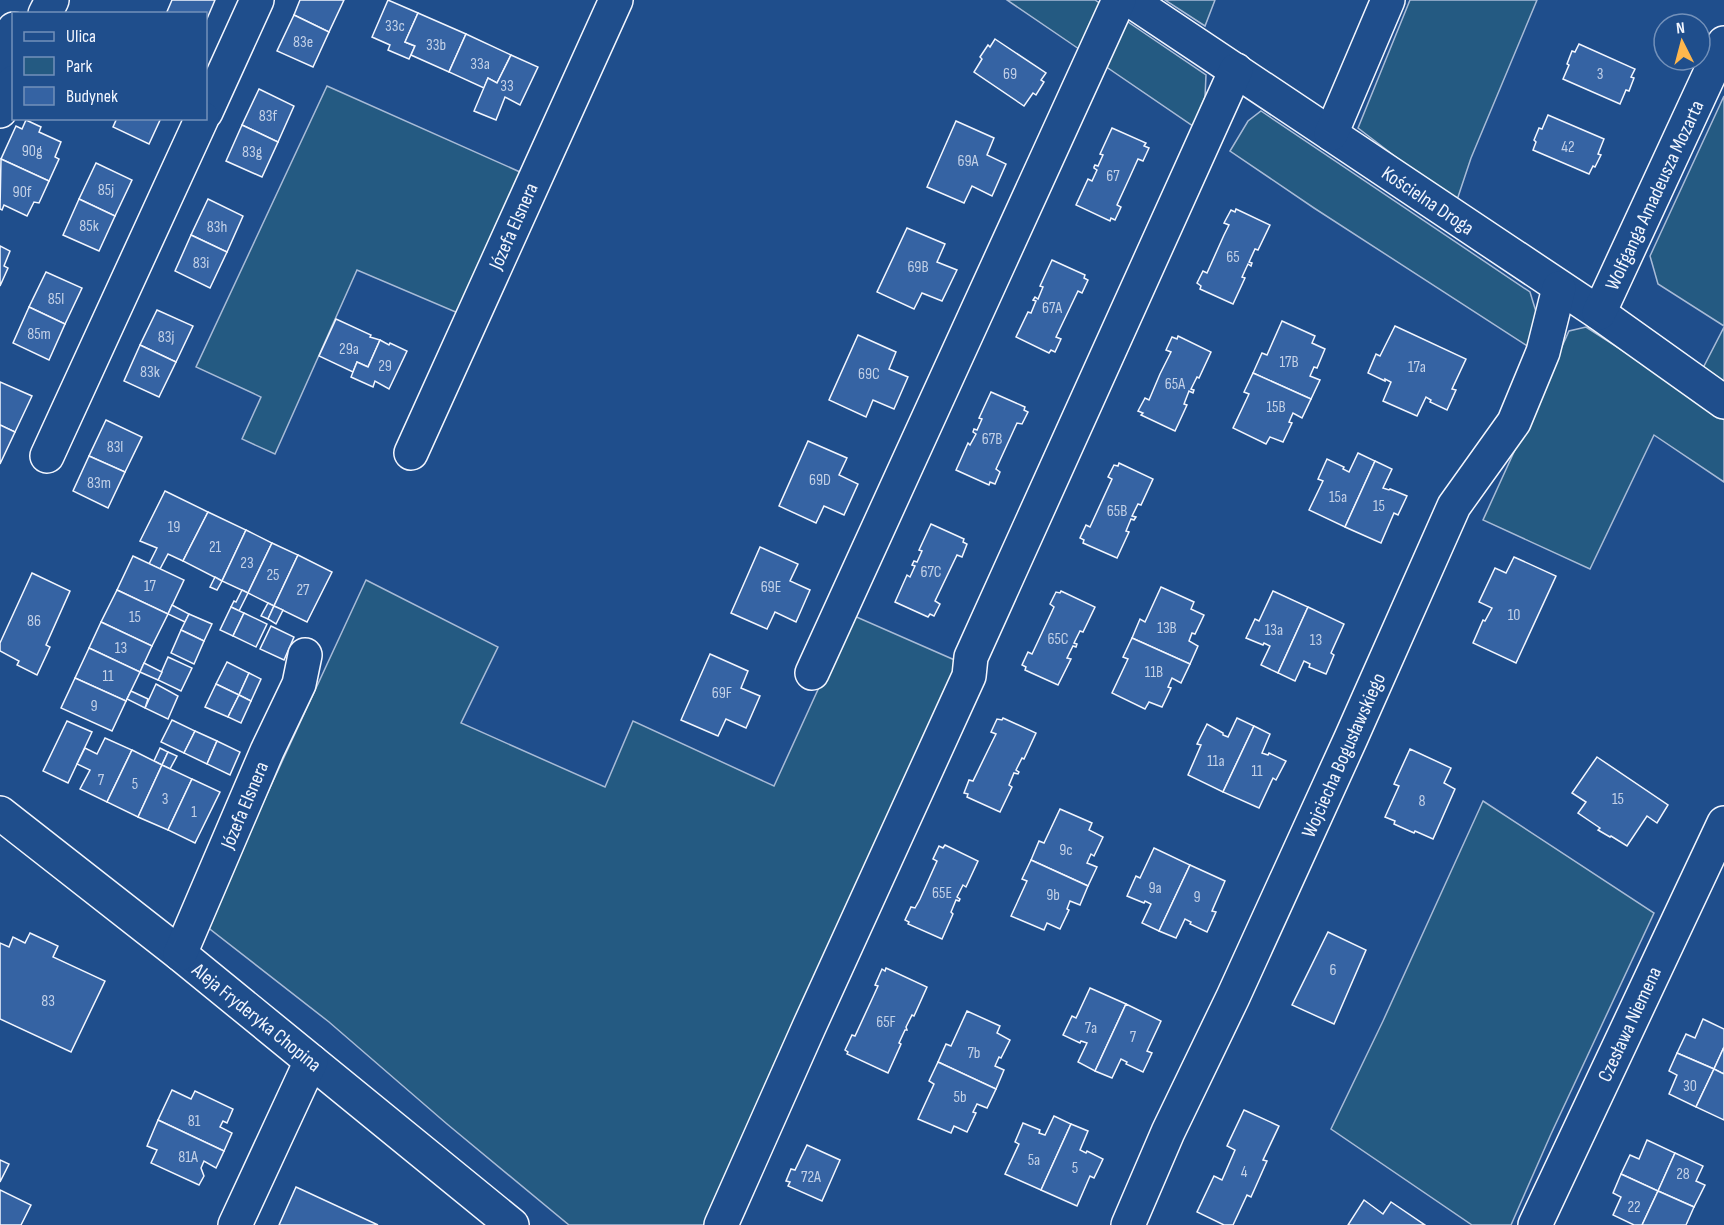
<svg xmlns="http://www.w3.org/2000/svg" width="1724" height="1225" font-family="'Sofia Sans Condensed',sans-serif">
<style>
.green{fill:#245a82;stroke:#a8bbd7;stroke-width:1.5}
.building{fill:#3563a3;stroke:#f2f6ff;stroke-width:1.5}
.lines{fill:none;stroke-linecap:round;stroke-linejoin:round}
.minor-casing{stroke:#f2f6ff;stroke-width:36}
.minor{stroke:#1f4e8c;stroke-width:33}
.labels{text-anchor:middle;stroke-width:4.5;stroke-linejoin:round;paint-order:stroke}
.number-label{font-size:16px;fill:#c3d1e8}
.street-label{font-size:20px;fill:#f2f6ff;stroke:#1f4e8c}
</style>
<rect width="100%" height="100%" fill="#1f4e8c"/>
<g class="green">
<polygon points="1007,0 1095,0 1101,4 1079,49"/>
<polygon points="1165,0 1215,0 1205,26"/>
<polygon points="1410,0 1537,0 1471,158 1456,203 1358,128"/>
<polygon points="1125,20 1206,75 1205,97 1193,126 1105,66"/>
<polygon points="327,86 520,172 458,313 357,270 275,454 242,439 261,397 196,367"/>
<polygon points="1724,96 1724,326 1658,284 1650,256"/>
<polygon points="1261,111 1530,292 1537,315 1532,349 1314,208 1230,151 1248,121"/>
<polygon points="1586,327 1678,386 1724,420 1724,482 1654,435 1590,569 1483,520 1569,331"/>
<polygon points="1724,327 1724,382 1703,368"/>
<polygon points="366,580 498,647 461,723 605,787 633,721 774,786 852,615 966,665 709,1225 569,1225 447,1124 329,1022 206,926"/>
<polygon points="1483,801 1654,913 1551,1134 1511,1225 1472,1225 1331,1129 1383,1021"/>
</g>
<g class="building">
<polygon points="172,0 215,0 206,21 206,14 166,14"/>
<polygon points="300,0 344,0 329,32 294,15"/>
<polygon points="388,0 418,13 405,42 415,46 409,59 388,50 390,45 372,37"/>
<polygon points="418,13 466,34 449,72 411,55 415,46 405,42"/>
<polygon points="294,15 329,32 313,67 277,51"/>
<polygon points="466,34 511,55 497,83 488,78 484,88 449,72"/>
<polygon points="995,39 1046,73 1041,80 1044,82 1036,95 1033,93 1024,106 974,72 982,59 980,57 988,45 990,47"/>
<polygon points="1579,44 1635,69 1631,77 1634,78 1629,91 1626,90 1620,104 1563,79 1569,65 1567,64 1572,51 1575,52"/>
<polygon points="511,55 538,67 520,105 505,97 496,120 474,111 488,78 497,83"/>
<polygon points="259,89 294,106 278,142 242,125"/>
<polygon points="1548,115 1604,139 1598,154 1601,155 1595,167 1593,166 1589,174 1533,150 1536,142 1534,140 1539,128 1542,129"/>
<polygon points="117,118 161,118 149,144 113,127"/>
<polygon points="26,120 41,127 39,132 61,142 55,157 59,159 49,181 1,159 16,126 22,129"/>
<polygon points="956,121 994,138 987,155 1006,164 992,196 972,186 964,203 927,187"/>
<polygon points="242,125 278,142 262,177 226,161"/>
<polygon points="1112,128 1146,143 1144,146 1149,148 1143,161 1138,159 1128,181 1117,205 1121,207 1115,220 1111,218 1110,221 1076,205 1088,179 1092,181 1097,170 1094,168 1094,167 1095,165 1098,166 1103,155 1100,154"/>
<polygon points="1,159 49,181 39,203 34,202 27,216 4,205 2,210 0,209"/>
<polygon points="96,163 132,180 115,216 79,199"/>
<polygon points="79,199 115,216 99,251 63,235"/>
<polygon points="208,199 243,216 227,252 191,235"/>
<polygon points="1236,209 1270,225 1258,250 1255,249 1249,262 1252,263 1251,266 1248,264 1242,277 1245,278 1233,304 1200,289 1201,286 1197,283 1203,271 1207,273 1224,235 1229,225 1224,223 1231,210 1235,212"/>
<polygon points="907,228 945,244 937,262 957,270 942,301 922,293 914,309 877,292"/>
<polygon points="191,235 227,252 210,288 175,271"/>
<polygon points="0,246 10,251 4,266 8,268 0,286"/>
<polygon points="1052,260 1085,275 1084,278 1088,280 1082,293 1078,291 1056,337 1061,339 1055,352 1051,350 1049,353 1016,337 1028,312 1031,313 1036,301 1033,300 1035,297 1038,299 1043,287 1040,286"/>
<polygon points="46,272 82,288 65,324 29,307"/>
<polygon points="29,307 65,324 49,360 13,343"/>
<polygon points="157,310 193,326 176,362 140,345"/>
<polygon points="336,319 371,335 370,337 380,340 368,367 357,362 353,372 319,356"/>
<polygon points="1282,321 1315,336 1312,343 1325,349 1317,368 1314,367 1310,376 1320,380 1311,399 1253,373 1262,353 1267,355"/>
<polygon points="1395,326 1466,359 1452,389 1456,390 1447,410 1430,402 1431,400 1426,397 1417,416 1383,401 1391,382 1385,379 1385,381 1368,373 1376,354 1380,356"/>
<polygon points="858,335 896,352 889,369 908,377 894,409 873,400 866,417 829,400"/>
<polygon points="1178,336 1211,352 1199,378 1197,377 1191,389 1194,390 1193,393 1189,391 1184,404 1187,405 1175,431 1141,415 1143,413 1138,411 1145,398 1149,400 1160,374 1171,352 1166,350 1172,337 1177,339"/>
<polygon points="380,340 389,345 390,343 407,351 389,389 375,381 373,387 351,377 357,362 368,367"/>
<polygon points="140,345 176,362 159,397 124,381"/>
<polygon points="1253,373 1311,399 1302,418 1293,413 1289,422 1292,423 1283,442 1270,437 1266,444 1233,428 1249,394 1244,392"/>
<polygon points="0,382 32,396 15,432 0,425"/>
<polygon points="991,392 1025,407 1024,410 1028,412 1022,424 1017,423 996,469 1000,472 995,484 990,482 989,485 956,470 968,443 970,445 976,434 973,432 974,429 977,430 982,419 979,418"/>
<polygon points="106,420 142,437 125,472 89,456"/>
<polygon points="0,425 15,432 0,464"/>
<polygon points="808,441 847,458 839,475 858,484 844,515 824,506 816,523 779,506"/>
<polygon points="1358,453 1375,461 1345,527 1309,510 1323,481 1318,479 1327,459 1344,467 1343,469 1349,472"/>
<polygon points="89,456 125,472 108,508 73,491"/>
<polygon points="1375,461 1392,469 1383,488 1389,490 1390,489 1407,496 1398,515 1394,513 1381,543 1345,527"/>
<polygon points="1119,463 1153,479 1141,505 1138,504 1132,516 1136,517 1134,520 1131,519 1126,531 1129,532 1117,558 1083,543 1084,540 1080,538 1086,525 1090,527 1112,479 1108,477 1114,465 1118,466"/>
<polygon points="165,491 208,512 183,561 168,554 160,569 149,564 157,548 140,541"/>
<polygon points="208,512 246,530 222,581 183,561"/>
<polygon points="931,524 964,539 963,542 967,544 962,557 957,555 935,601 940,604 934,616 930,614 928,617 895,602 907,575 910,577 915,566 912,565 914,561 917,562 922,551 919,550"/>
<polygon points="246,530 272,543 248,593 222,581"/>
<polygon points="272,543 298,555 274,606 248,593"/>
<polygon points="760,547 798,564 790,581 810,590 796,622 775,612 767,629 731,613"/>
<polygon points="298,555 332,572 307,622 274,606"/>
<polygon points="133,556 184,580 168,614 117,590"/>
<polygon points="1514,557 1556,576 1516,663 1473,643 1483,620 1485,621 1492,608 1479,602 1495,568 1506,573"/>
<polygon points="32,573 70,591 46,645 50,647 37,675 17,665 19,661 0,651 0,643"/>
<polygon points="215,577 222,581 217,590 210,587"/>
<polygon points="1161,587 1194,602 1191,609 1204,615 1195,634 1192,633 1189,641 1198,646 1190,664 1132,638 1140,619 1145,622"/>
<polygon points="117,590 168,614 152,646 101,622"/>
<polygon points="242,590 248,593 239,611 231,607 234,601 236,602"/>
<polygon points="1061,591 1095,607 1083,632 1080,631 1074,643 1077,644 1076,647 1073,646 1067,658 1071,659 1058,685 1025,670 1026,667 1022,665 1028,652 1032,654 1054,607 1050,604 1056,592 1060,593"/>
<polygon points="1273,591 1308,607 1278,673 1261,665 1270,646 1264,643 1263,645 1246,638 1255,619 1259,621"/>
<polygon points="268,603 274,606 268,619 261,616"/>
<polygon points="172,605 189,614 185,622 168,614"/>
<polygon points="274,606 283,610 276,624 268,619"/>
<polygon points="231,607 244,613 233,636 220,630"/>
<polygon points="1308,607 1344,624 1331,653 1334,655 1326,674 1309,667 1310,664 1304,661 1295,681 1278,673"/>
<polygon points="244,613 267,624 256,647 233,636"/>
<polygon points="189,614 212,624 204,641 181,630"/>
<polygon points="101,622 152,646 140,672 89,648"/>
<polygon points="271,626 294,637 284,660 260,649"/>
<polygon points="181,630 204,641 194,664 171,653"/>
<polygon points="1132,638 1190,664 1181,683 1172,678 1168,687 1171,688 1162,707 1149,702 1145,709 1112,693 1128,659 1123,657"/>
<polygon points="89,648 140,672 126,701 75,678"/>
<polygon points="710,654 748,671 741,688 760,696 746,728 726,719 718,736 681,720"/>
<polygon points="168,657 192,668 181,691 158,680"/>
<polygon points="227,662 249,673 239,695 216,684"/>
<polygon points="144,663 162,672 158,680 140,672"/>
<polygon points="249,673 261,679 251,701 239,695"/>
<polygon points="75,678 126,701 112,731 61,708"/>
<polygon points="156,684 178,696 168,719 145,708"/>
<polygon points="216,684 239,695 228,717 205,707"/>
<polygon points="131,691 148,699 145,708 127,699"/>
<polygon points="239,695 251,701 241,723 228,717"/>
<polygon points="1003,718 1036,733 1024,759 1022,758 1016,770 1019,772 1018,774 1014,773 1009,785 1012,787 1000,812 967,797 968,794 964,793 969,780 973,781 991,744 996,734 991,732 997,719 1002,720"/>
<polygon points="1237,718 1254,726 1223,792 1188,775 1201,745 1197,744 1207,724 1223,733 1223,735 1228,737"/>
<polygon points="172,720 195,731 184,753 161,742"/>
<polygon points="67,721 92,732 68,783 43,771"/>
<polygon points="1254,726 1270,734 1262,753 1268,755 1269,753 1286,761 1276,780 1273,778 1259,808 1223,792"/>
<polygon points="195,731 217,741 207,764 184,753"/>
<polygon points="105,738 132,750 107,802 80,789 90,770 77,764 85,748 97,754"/>
<polygon points="217,741 240,752 230,775 207,764"/>
<polygon points="160,748 168,752 162,765 154,761"/>
<polygon points="1410,749 1451,768 1444,783 1455,789 1433,839 1415,831 1414,833 1394,824 1395,821 1385,817 1399,786 1394,784"/>
<polygon points="132,750 162,765 138,817 107,802"/>
<polygon points="168,752 177,756 170,769 162,765"/>
<polygon points="1597,757 1668,805 1657,823 1647,816 1627,846 1611,836 1610,837 1598,830 1600,828 1578,813 1586,802 1572,793"/>
<polygon points="162,765 192,779 168,830 138,817"/>
<polygon points="192,779 220,792 195,843 168,830"/>
<polygon points="1060,809 1092,823 1089,830 1103,837 1094,856 1091,854 1087,863 1097,867 1088,886 1031,860 1039,841 1044,843"/>
<polygon points="945,845 978,861 966,887 963,885 957,897 960,899 959,901 956,900 951,912 953,914 942,939 908,924 909,922 905,920 911,907 915,908 920,899 937,861 933,859 939,846 943,848"/>
<polygon points="1154,848 1190,865 1159,931 1142,923 1151,904 1145,901 1144,903 1127,896 1136,876 1140,878"/>
<polygon points="1031,860 1088,886 1080,905 1070,901 1067,909 1069,910 1060,929 1047,923 1044,930 1011,916 1027,881 1022,879"/>
<polygon points="1190,865 1225,881 1212,911 1216,912 1207,932 1190,924 1191,922 1185,919 1176,938 1159,931"/>
<polygon points="1328,932 1366,950 1334,1024 1292,1005"/>
<polygon points="30,933 58,946 53,957 105,981 71,1052 0,1019 0,943 9,947 13,937 25,943"/>
<polygon points="886,968 927,987 914,1016 912,1015 906,1027 907,1030 905,1030 899,1043 901,1044 888,1073 847,1054 848,1052 845,1050 852,1035 855,1036 873,997 878,986 875,985 882,969 885,971"/>
<polygon points="1090,988 1126,1004 1095,1071 1078,1062 1087,1043 1081,1041 1080,1043 1063,1035 1072,1016 1076,1018"/>
<polygon points="1126,1004 1161,1021 1147,1051 1152,1053 1143,1072 1126,1064 1127,1062 1121,1059 1112,1078 1095,1071"/>
<polygon points="967,1011 1000,1026 997,1033 1010,1040 1001,1058 999,1057 995,1066 1004,1070 996,1089 938,1062 946,1044 951,1046"/>
<polygon points="1703,1019 1724,1029 1724,1047 1714,1069 1677,1053 1686,1034 1695,1038"/>
<polygon points="1724,1047 1724,1074 1714,1069"/>
<polygon points="1677,1053 1714,1069 1696,1107 1669,1094 1677,1075 1669,1071"/>
<polygon points="938,1062 996,1089 987,1108 977,1104 973,1112 976,1113 967,1132 954,1126 951,1133 918,1119 934,1084 929,1081"/>
<polygon points="1714,1069 1724,1074 1724,1120 1696,1107"/>
<polygon points="172,1090 191,1099 195,1091 233,1109 227,1123 223,1121 220,1127 232,1133 224,1151 158,1120"/>
<polygon points="1244,1110 1279,1126 1263,1160 1267,1161 1251,1197 1247,1195 1233,1225 1224,1225 1197,1212 1214,1176 1222,1180 1235,1150 1227,1146"/>
<polygon points="1054,1116 1071,1124 1041,1190 1005,1174 1019,1144 1015,1142 1023,1123 1040,1130 1039,1133 1045,1135"/>
<polygon points="158,1120 224,1151 216,1168 204,1161 201,1168 204,1176 199,1185 151,1163 157,1150 147,1146"/>
<polygon points="1071,1124 1088,1131 1080,1150 1086,1153 1087,1151 1103,1159 1094,1178 1090,1176 1077,1206 1041,1190"/>
<polygon points="1647,1140 1675,1153 1658,1191 1621,1174 1630,1155 1639,1159"/>
<polygon points="807,1145 840,1160 822,1201 788,1186 790,1182 786,1181 791,1169 795,1170"/>
<polygon points="1675,1153 1703,1166 1696,1181 1705,1185 1694,1207 1658,1191"/>
<polygon points="0,1160 9,1164 0,1182"/>
<polygon points="1621,1174 1658,1191 1642,1225 1634,1225 1613,1215 1621,1197 1613,1193"/>
<polygon points="296,1187 378,1225 279,1225"/>
<polygon points="0,1190 31,1205 21,1225 0,1225"/>
<polygon points="1658,1191 1694,1207 1686,1225 1642,1225"/>
<polygon points="1364,1200 1383,1214 1391,1202 1425,1225 1348,1225"/>
</g>
<g class="lines">
<g class="minor-casing">
<g id="minor">
<polyline points="1130,0 1599,313 1724,402"/>
<polyline points="45,14 52,0"/>
<polyline points="0,59 14,29"/>
<polyline points="0,111 14,82"/>
<polyline points="206,112 257,0"/>
<polyline points="1331,134 1388,0"/>
<polyline points="1599,313 1724,43"/>
<polyline points="411,453 616,0"/>
<polyline points="47,456 202,118"/>
<polyline points="812,673 1119,0"/>
<polyline points="0,813 180,954 512,1225"/>
<polyline points="180,954 267,751 299,684 305,655"/>
<polyline points="235,1225 311,1061"/>
<polyline points="721,1225 809,1027 969,676 971,657 1236,70"/>
<polyline points="1128,1225 1168,1132 1233,997 1351,738 1454,506 1514,422 1543,352 1559,288"/>
<polyline points="1535,1225 1724,823"/>
</g>
</g>
<use href="#minor" class="minor"/>
</g>
<g class="labels">
<g class="number-label">
<text x="395" y="31">33c</text>
<text x="303" y="47">83e</text>
<text x="436" y="50">33b</text>
<text x="480" y="69">33a</text>
<text x="1010" y="79">69</text>
<text x="1600" y="79">3</text>
<text x="507" y="91">33</text>
<text x="268" y="121">83f</text>
<text x="1568" y="152">42</text>
<text x="32" y="156">90g</text>
<text x="252" y="157">83g</text>
<text x="968" y="166">69A</text>
<text x="1113" y="181">67</text>
<text x="106" y="195">85j</text>
<text x="22" y="197">90f</text>
<text x="89" y="231">85k</text>
<text x="217" y="232">83h</text>
<text x="1233" y="262">65</text>
<text x="201" y="268">83i</text>
<text x="918" y="272">69B</text>
<text x="56" y="304">85l</text>
<text x="1052" y="313">67A</text>
<text x="39" y="339">85m</text>
<text x="166" y="342">83j</text>
<text x="349" y="354">29a</text>
<text x="1289" y="367">17B</text>
<text x="385" y="371">29</text>
<text x="1417" y="372">17a</text>
<text x="150" y="377">83k</text>
<text x="869" y="379">69C</text>
<text x="1175" y="389">65A</text>
<text x="1276" y="412">15B</text>
<text x="992" y="444">67B</text>
<text x="115" y="452">83l</text>
<text x="820" y="485">69D</text>
<text x="99" y="488">83m</text>
<text x="1338" y="502">15a</text>
<text x="1379" y="511">15</text>
<text x="1117" y="516">65B</text>
<text x="174" y="532">19</text>
<text x="215" y="552">21</text>
<text x="247" y="568">23</text>
<text x="931" y="577">67C</text>
<text x="273" y="580">25</text>
<text x="150" y="591">17</text>
<text x="771" y="592">69E</text>
<text x="303" y="595">27</text>
<text x="1514" y="620">10</text>
<text x="135" y="622">15</text>
<text x="34" y="626">86</text>
<text x="1167" y="633">13B</text>
<text x="1274" y="635">13a</text>
<text x="1058" y="644">65C</text>
<text x="1316" y="645">13</text>
<text x="121" y="653">13</text>
<text x="1154" y="677">11B</text>
<text x="108" y="681">11</text>
<text x="722" y="698">69F</text>
<text x="94" y="711">9</text>
<text x="1216" y="766">11a</text>
<text x="1257" y="776">11</text>
<text x="101" y="785">7</text>
<text x="135" y="789">5</text>
<text x="165" y="804">3</text>
<text x="1618" y="804">15</text>
<text x="1422" y="806">8</text>
<text x="194" y="817">1</text>
<text x="1066" y="855">9c</text>
<text x="1155" y="893">9a</text>
<text x="942" y="898">65E</text>
<text x="1053" y="900">9b</text>
<text x="1197" y="902">9</text>
<text x="1333" y="975">6</text>
<text x="48" y="1006">83</text>
<text x="886" y="1027">65F</text>
<text x="1091" y="1033">7a</text>
<text x="1133" y="1042">7</text>
<text x="974" y="1058">7b</text>
<text x="1690" y="1091">30</text>
<text x="960" y="1102">5b</text>
<text x="194" y="1126">81</text>
<text x="188" y="1162">81A</text>
<text x="1034" y="1165">5a</text>
<text x="1075" y="1173">5</text>
<text x="1244" y="1177">4</text>
<text x="1683" y="1179">28</text>
<text x="811" y="1182">72A</text>
<text x="1634" y="1212">22</text>
</g>
<g class="street-label">
<text transform="translate(1654 195) rotate(-65)" y="7">Wolfganga Amadeusza Mozarta</text>
<text transform="translate(1428 200) rotate(34)" y="7">Kościelna Droga</text>
<text transform="translate(513 226) rotate(-66)" y="7">Józefa Elsnera</text>
<text transform="translate(1343 755) rotate(-66)" y="7">Wojciecha Bogusławskiego</text>
<text transform="translate(244 805) rotate(-67)" y="7">Józefa Elsnera</text>
<text transform="translate(257 1017) rotate(39)" y="7">Aleja Fryderyka Chopina</text>
<text transform="translate(1629 1024) rotate(-65)" y="7">Czesława Niemena</text>
</g>
</g>
<rect x="12" y="12" width="195" height="108" fill="#1f4e8c" stroke="#7391ba" stroke-width="1.5"/>
<rect x="24" y="32" width="30" height="9" fill="#1f4e8c" stroke="#7391ba" stroke-width="1.5"/>
<text x="66" y="42" font-size="18" fill="#f2f6ff">Ulica</text>
<rect x="24" y="57" width="30" height="18" fill="#245a82" stroke="#7391ba" stroke-width="1.5"/>
<text x="66" y="72" font-size="18" fill="#f2f6ff">Park</text>
<rect x="24" y="87" width="30" height="18" fill="#3563a3" stroke="#7391ba" stroke-width="1.5"/>
<text x="66" y="102" font-size="18" fill="#f2f6ff">Budynek</text>
<g transform="translate(1682 42) rotate(354)"><circle r="28" fill="#1f4e8c" stroke="#7391ba" stroke-width="1.5"/>
<path d="M0-4.5L10 22L0 15L-10 22Z" fill="#ffb74d"/>
<text y="-9" font-size="16" font-weight="bold" text-anchor="middle" fill="#f2f6ff">N</text>
</g>
</svg>
